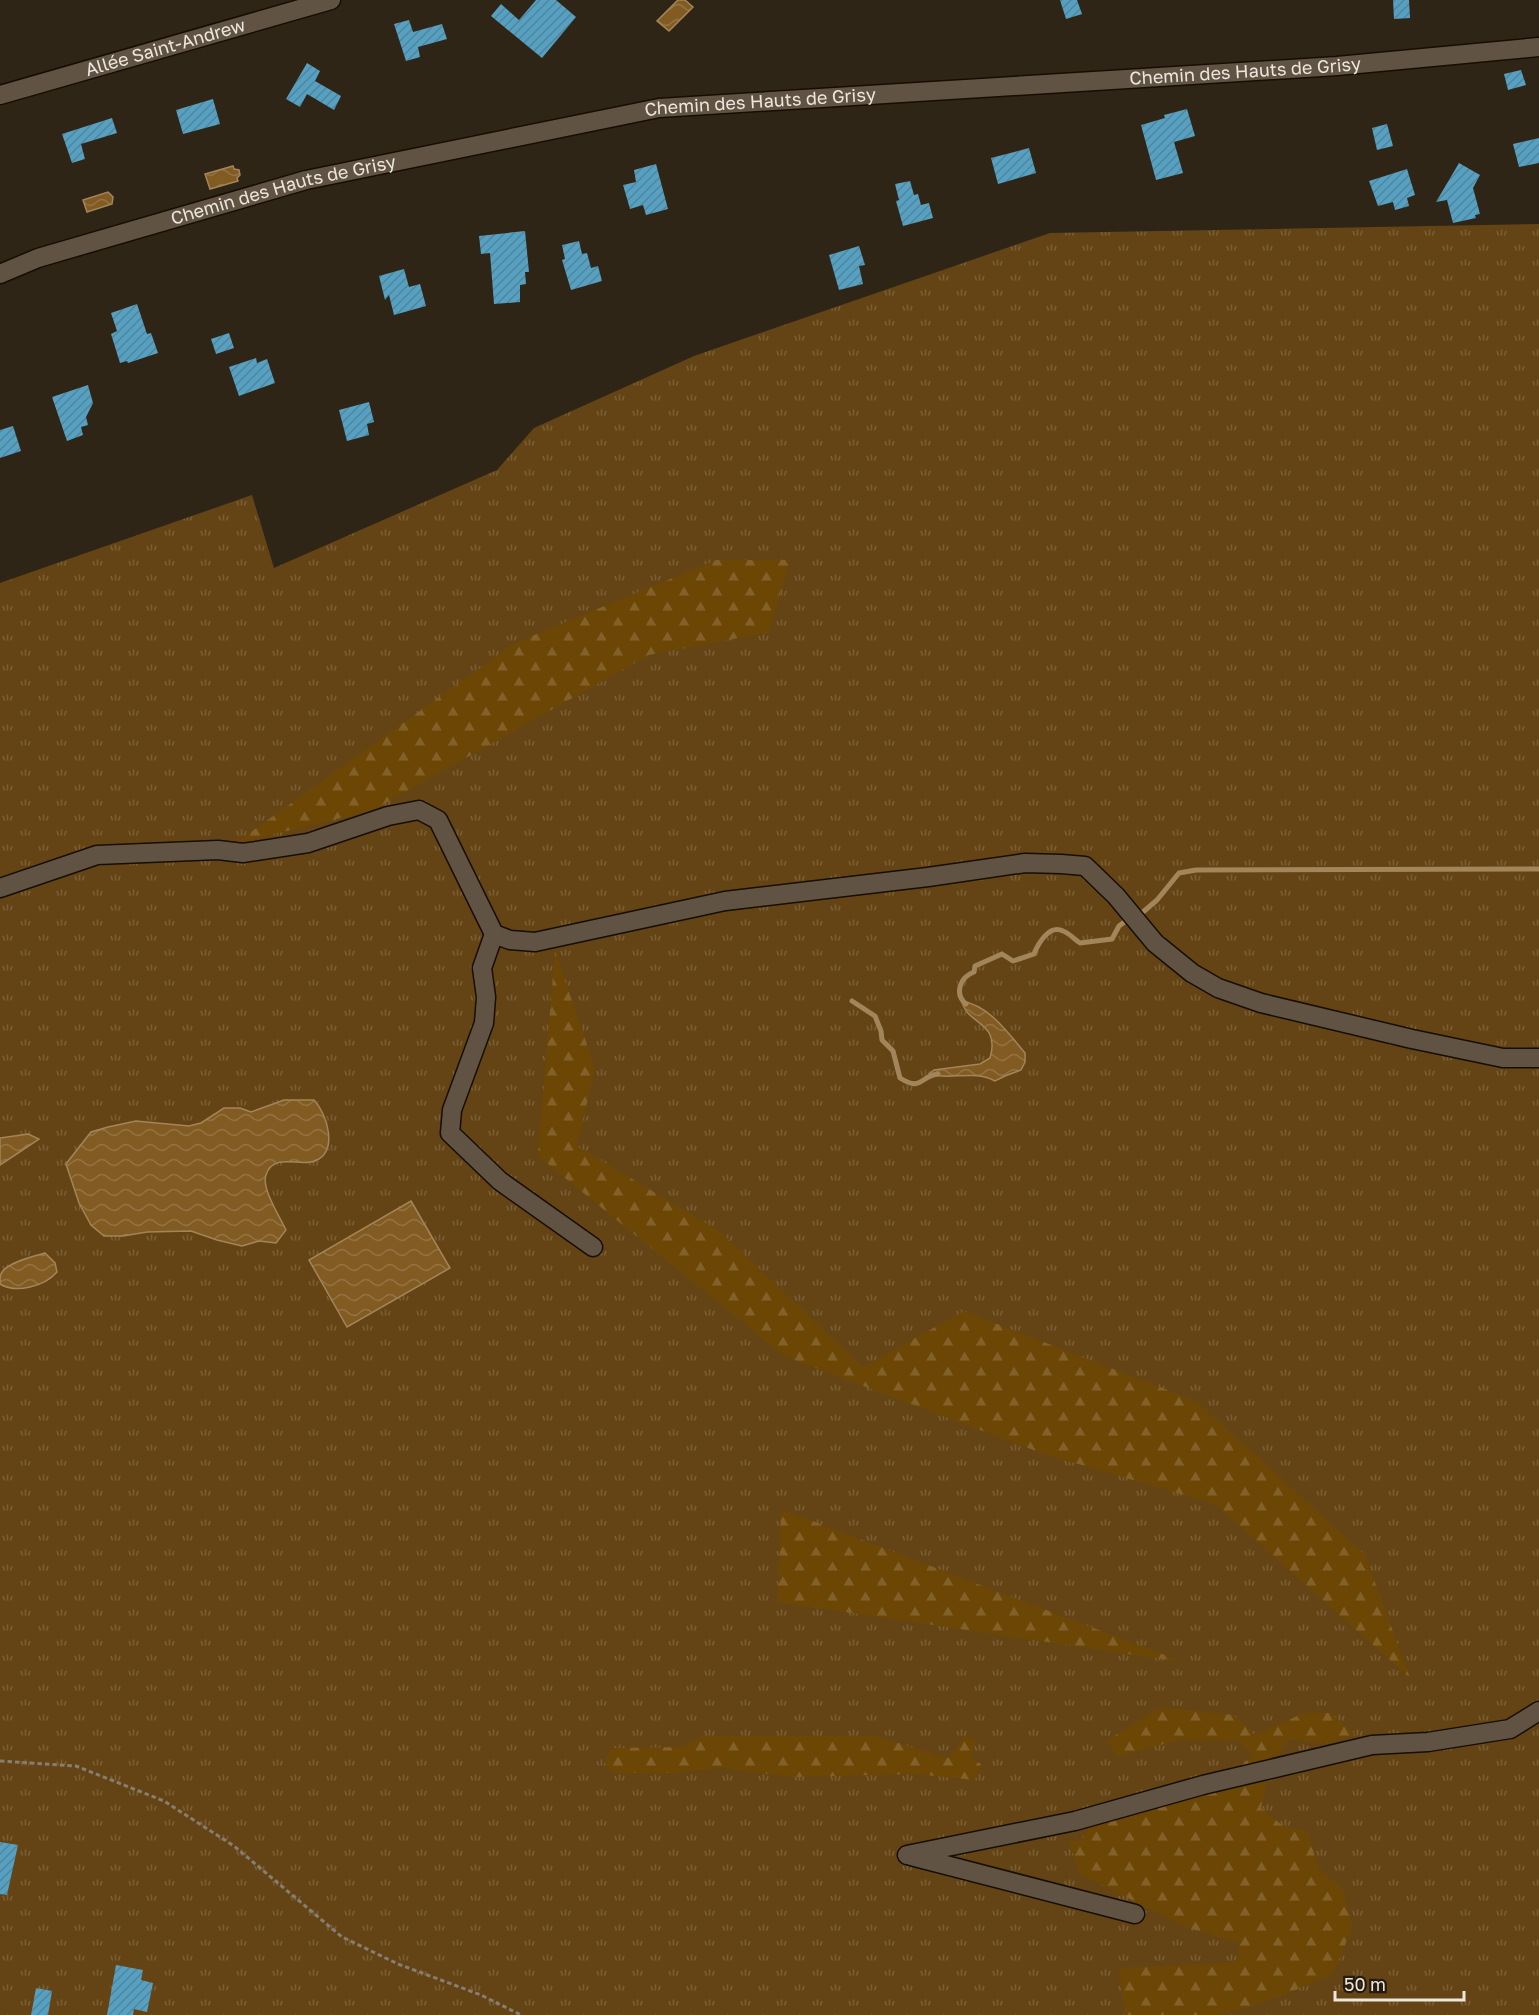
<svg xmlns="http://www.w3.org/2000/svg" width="1539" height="2015" font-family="'Golos Text',sans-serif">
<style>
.grass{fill:url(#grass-tufts)}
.forest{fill:url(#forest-firs)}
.water{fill:url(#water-waves);stroke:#a2855a;stroke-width:1.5}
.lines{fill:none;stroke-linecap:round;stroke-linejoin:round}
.stream{stroke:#a2855a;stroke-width:5}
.building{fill:url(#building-hatch)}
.minor-casing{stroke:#170e03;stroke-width:21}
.path{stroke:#877e73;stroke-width:3;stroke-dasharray:4.5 3;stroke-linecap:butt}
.minor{stroke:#605344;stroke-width:18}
.labels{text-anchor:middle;stroke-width:6;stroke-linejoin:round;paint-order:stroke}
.street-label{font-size:18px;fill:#ede6dd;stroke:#251b0e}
</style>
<defs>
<pattern id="grass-tufts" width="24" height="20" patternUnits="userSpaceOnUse" patternTransform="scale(1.5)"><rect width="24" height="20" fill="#644414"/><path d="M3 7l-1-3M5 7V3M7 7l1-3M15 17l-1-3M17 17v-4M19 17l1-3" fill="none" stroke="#7a5f36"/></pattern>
<pattern id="forest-firs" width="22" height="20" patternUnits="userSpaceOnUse" patternTransform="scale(1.5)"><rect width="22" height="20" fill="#6c4605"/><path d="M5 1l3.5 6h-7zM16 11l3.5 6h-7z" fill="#816129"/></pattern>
<pattern id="water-waves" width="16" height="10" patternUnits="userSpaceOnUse" patternTransform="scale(1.5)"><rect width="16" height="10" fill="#825b22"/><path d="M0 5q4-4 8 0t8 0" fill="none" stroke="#947342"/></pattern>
<pattern id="building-hatch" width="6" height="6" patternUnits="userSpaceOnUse" patternTransform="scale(1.5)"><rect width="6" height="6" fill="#56a0c1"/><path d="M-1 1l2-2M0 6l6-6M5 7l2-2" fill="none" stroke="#52859b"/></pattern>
</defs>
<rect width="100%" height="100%" fill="#2f2517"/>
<polygon class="grass" points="1539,224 1539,2015 0,2015 0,583 252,495 274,568 497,470 534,428 694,356 1050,233"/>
<g class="forest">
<polygon points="716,560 790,560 769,632 649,655 373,810 234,844 515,643"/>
<polygon points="555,951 595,1068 577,1146 721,1232 863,1367 964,1311 1196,1401 1365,1555 1410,1678 1215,1504 1044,1454 784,1356 538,1156"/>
<polygon points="781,1509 1183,1662 778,1602"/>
<path d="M1161 1707 1234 1715 1255 1735 1304 1713H1331L1355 1734 1323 1744 1289 1739 1271 1764 1261 1808 1283 1826 1307 1831 1319 1869 1343 1889 1352 1928 1333 1974C1296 1990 1256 2008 1215 2015H1125L1119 1968 1237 1962 1239 1943 1186 1927 1080 1874 1069 1842 1082 1839 1092 1823 1137 1813 1218 1787 1253 1755 1240 1741 1179 1740 1118 1756 1106 1741Z"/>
<polygon points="702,1736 876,1736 948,1758 965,1736 976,1740 971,1758 981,1764 975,1780 916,1774 795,1777 719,1768 675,1773 613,1773 604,1762 612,1748 683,1747"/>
</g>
<g class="water">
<polygon points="678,0 685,0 693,7 669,31 657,21"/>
<polygon points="233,166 234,169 239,170 240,175 237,178 238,181 210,189 205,174"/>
<polygon points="108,192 113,197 112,204 87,212 83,200"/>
<path d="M962 1001C990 1006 1008 1033 1025 1053V1062L1021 1070 1005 1076 995 1081C975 1069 951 1081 929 1074L934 1070 980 1064 990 1058C1001 1021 966 1025 962 1001Z"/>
<path d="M284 1100H314C327 1114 339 1151 315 1161 300 1167 273 1152 266 1175 261 1188 280 1217 286 1230L276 1243 259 1241 242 1246 217 1240 191 1231 147 1232 123 1236H104L91 1225 79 1203 66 1164 91 1132 108 1127 136 1121 189 1126 201 1123 224 1108H240L251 1112Z"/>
<polygon points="28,1134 39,1139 0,1165 0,1138"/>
<polygon points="411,1201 450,1268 347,1327 309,1260"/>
<path d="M45 1253 55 1263 57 1272C45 1286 16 1294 0 1284 0 1281 0 1276 1 1274 5 1263 34 1256 45 1253Z"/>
</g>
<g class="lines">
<g class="stream">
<polyline points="1143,912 1157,900 1179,873 1196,870 1539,869"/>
<path d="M852 1001 875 1016 881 1031 882 1040 893 1051 900 1078C922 1092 920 1076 938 1074"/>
<path d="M966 1004C954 994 960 977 974 972L975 966 1002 954 1013 961 1034 954C1038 944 1049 924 1063 931 1069 933 1074 939 1080 943L1112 939 1119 926 1127 920"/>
</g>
</g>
<g class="building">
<polygon points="536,0 556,0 576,17 542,58 491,16 501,4 519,20"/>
<polygon points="1060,0 1077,0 1082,14 1066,19"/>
<polygon points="1393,0 1409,0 1410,18 1394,19"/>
<polygon points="409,20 413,32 442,24 447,39 418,47 420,57 406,61 394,24"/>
<polygon points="307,63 320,71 315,81 341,96 334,110 307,94 300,107 286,99"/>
<polygon points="1521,70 1526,85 1508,90 1504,74"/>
<polygon points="213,99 220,124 183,134 176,110"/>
<polygon points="1187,109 1195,136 1174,142 1183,173 1156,180 1141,125 1165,118 1164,115"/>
<polygon points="112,118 117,133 81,144 85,159 72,163 62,134"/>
<polygon points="1387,124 1393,146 1377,150 1372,128"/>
<polygon points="1539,138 1539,163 1519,167 1513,144"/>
<polygon points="1029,148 1036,173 998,184 991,158"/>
<polygon points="1459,163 1480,175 1473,188 1480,214 1475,215 1476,218 1453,223 1447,200 1436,202"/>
<polygon points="656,164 668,209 646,215 643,205 630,209 623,185 636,182 634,170"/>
<polygon points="1407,169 1415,195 1407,198 1409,206 1395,210 1393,202 1378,206 1369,181"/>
<polygon points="910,181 914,195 918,194 921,205 929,203 933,218 903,226 896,201 899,200 895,184"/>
<polygon points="525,231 529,272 525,272 526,284 520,285 520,302 494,304 490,253 481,254 479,236"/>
<polygon points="579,241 582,254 587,253 591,268 598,266 602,281 571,290 562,260 565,259 562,245"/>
<polygon points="859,246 865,265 859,266 863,284 839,290 829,255"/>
<polygon points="404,269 409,287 420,284 426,306 394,315 389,295 385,300 379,276"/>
<polygon points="137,304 147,334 151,333 158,353 128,363 127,361 120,363 111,334 117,331 111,313"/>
<polygon points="229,333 234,348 216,354 211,339"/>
<polygon points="256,358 257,363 267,359 275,383 239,396 229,367"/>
<polygon points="88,385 93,403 86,417 88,425 81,427 83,435 67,441 52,397"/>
<polygon points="369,402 374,422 367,424 369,435 347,441 339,410"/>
<polygon points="13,426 21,451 0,458 0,430"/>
<polygon points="0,1842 18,1845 7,1895 0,1894"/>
<polygon points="116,1965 143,1970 141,1980 153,1983 147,2012 134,2009 133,2015 107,2015"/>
<polygon points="36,1988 52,1991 48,2015 31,2015"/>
</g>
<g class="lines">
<g class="minor-casing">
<g id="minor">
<path id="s1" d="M0 95 331 0"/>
<path id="s2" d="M0 274 38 258 306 180 659 108 1337 66 1539 47"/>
<polyline points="0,888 97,855 218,850 243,853 308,843 388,816 419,810 438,820 494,934 510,940 535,942 725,901 928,877 1025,863 1061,864 1085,866 1116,896 1155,943 1192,973 1218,988 1261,1003 1412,1039 1503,1058 1539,1058"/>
<polyline points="494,934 482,968 486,997 484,1023 452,1110 450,1133 500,1181 593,1247"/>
<polyline points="907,1855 1075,1821 1203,1785 1372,1745 1428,1742 1510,1729 1539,1711"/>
<polyline points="911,1856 1135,1914"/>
</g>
</g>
<polyline class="path" points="0,1761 76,1766 164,1801 234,1846 342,1937 398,1964 481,1995 521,2015"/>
<use href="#minor" class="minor"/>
</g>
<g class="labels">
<g class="street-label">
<text dy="6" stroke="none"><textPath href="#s1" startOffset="172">Allée Saint-Andrew</textPath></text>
<text dy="6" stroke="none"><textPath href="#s2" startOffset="1268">Chemin des Hauts de Grisy</textPath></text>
<text dy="6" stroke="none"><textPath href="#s2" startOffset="782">Chemin des Hauts de Grisy</textPath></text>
<text dy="6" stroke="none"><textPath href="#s2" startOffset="296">Chemin des Hauts de Grisy</textPath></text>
</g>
</g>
<path d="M1335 1991v9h129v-9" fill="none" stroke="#ede6dd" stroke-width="3"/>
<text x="1344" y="1991" font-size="18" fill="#ede6dd" stroke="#251b0e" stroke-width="4.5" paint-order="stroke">50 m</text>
</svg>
